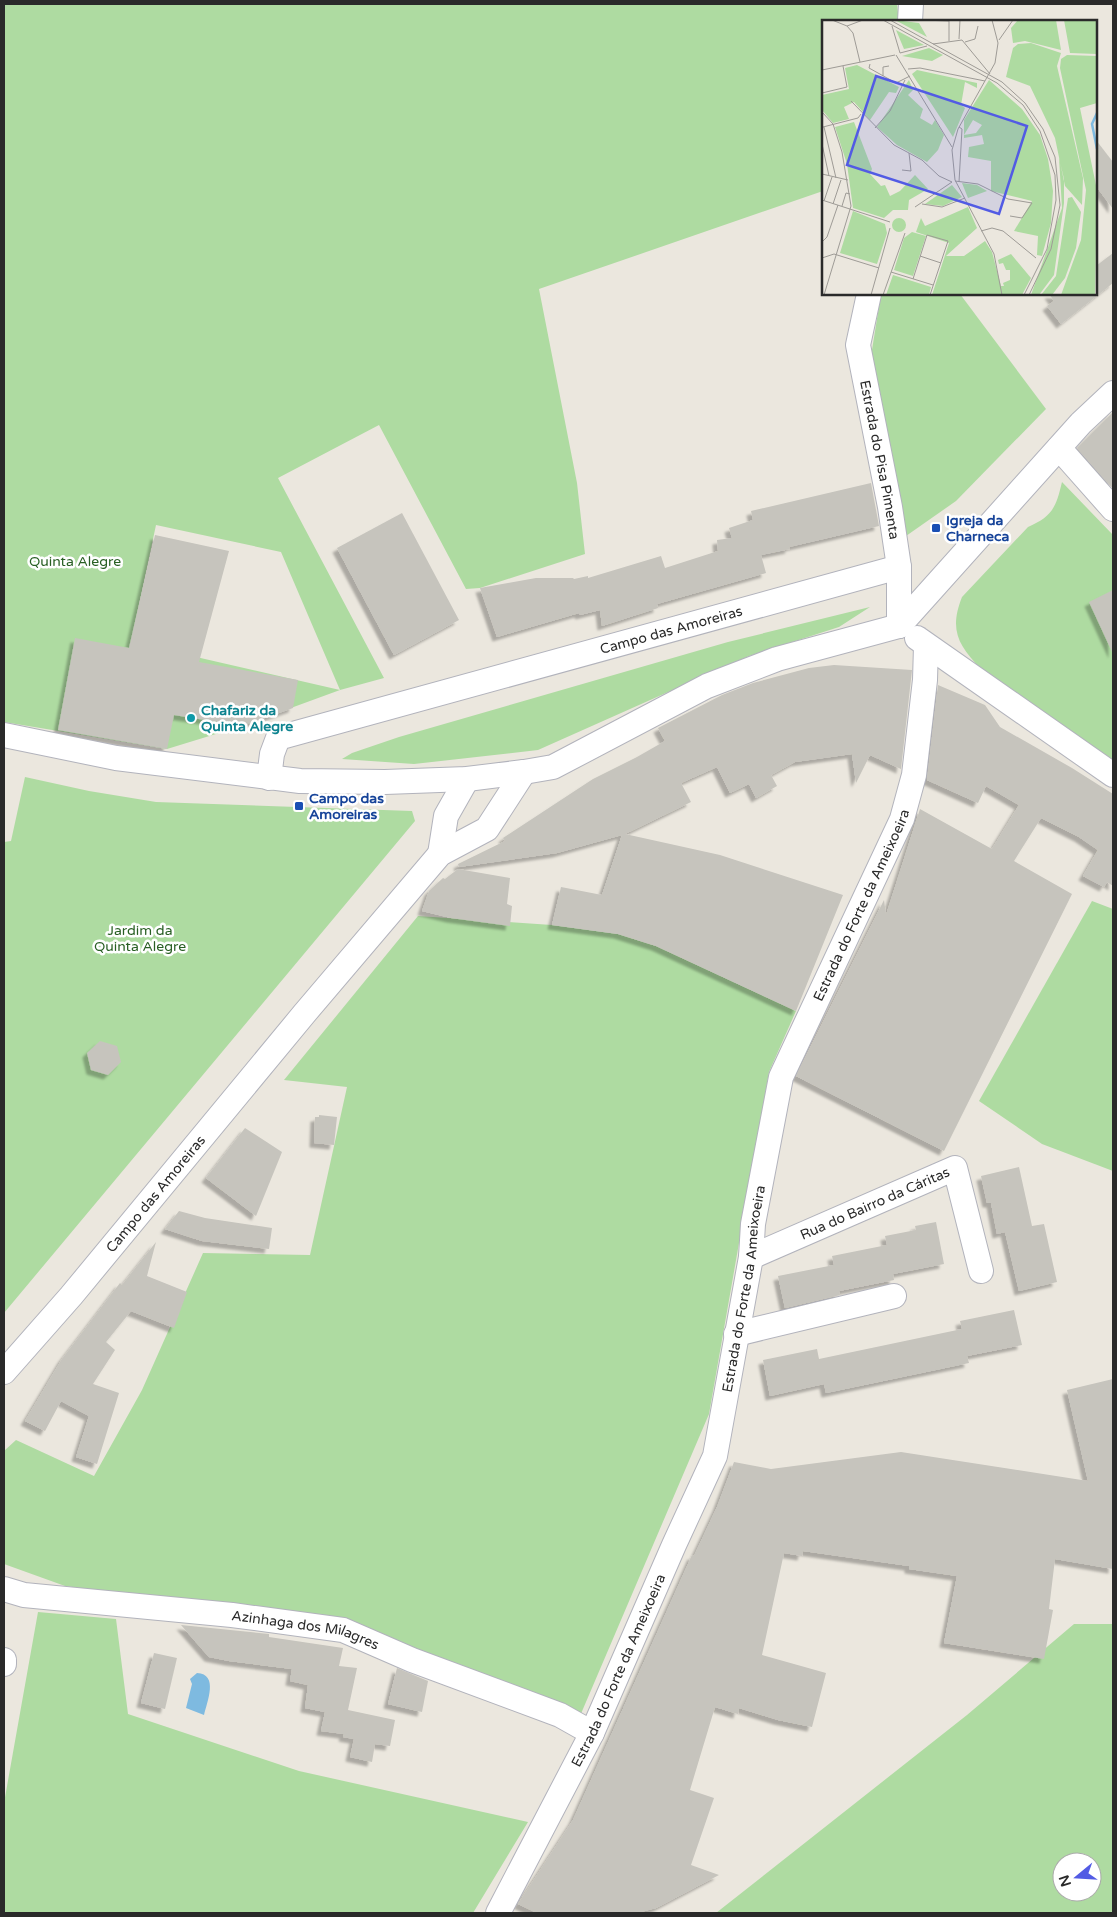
<svg xmlns="http://www.w3.org/2000/svg" width="1117" height="1917" font-family="'Varela Round',sans-serif">
<style>
.green{fill:#aedba1;fill-rule:evenodd}
.water{fill:#7ebae0}
.building{fill:#c6c4bd;filter:url(#shadow)}
.lines{fill:none;stroke-linecap:round;stroke-linejoin:round}
.street-casing{stroke:#b2b3bc;stroke-width:26}
.street{stroke:#fff;stroke-width:24}
.transit-dot{fill:#1a4fb4;stroke:#fff;stroke-width:2}
.culture-dot{fill:#0f9aa8;stroke:#fff;stroke-width:2}
.labels{text-anchor:middle;stroke-width:5;stroke-linejoin:round;paint-order:stroke}
.street-label{font-size:14px;fill:#2a2a2a;stroke:#fff}
.transit-label{font-size:14px;font-weight:bold;fill:#164399;stroke:#fff;text-anchor:start}
.park-label{font-size:14px;fill:#285f23;stroke:#fff}
.culture-label{font-size:14px;font-weight:bold;fill:#0d838f;stroke:#fff;text-anchor:start}
.inset-river{fill:none;stroke:#7ebae0;stroke-width:2.5}
.inset-road{fill:none;stroke:#9e9b96;stroke-width:1}
.view{fill:#525be4;fill-opacity:0.15;stroke:#525be4;stroke-width:2.5}
.inset-edge{fill:none;stroke:#2a2a2a;stroke-width:2.5}
</style>
<defs>
<filter id="shadow"><feDropShadow dx="-4.5" dy="4.5" stdDeviation="1" flood-color="#0004"/></filter>
</defs>
<rect width="100%" height="100%" fill="#ebe7de"/>
<g class="green">
<path d="M4 4H897L899 21H823V191L539 289 577 483 585 554 480 588 466 589 379 425 278 478 384 678 340 690 242 726 167 749 4 722ZM156 525 281 552 340 690 131 642Z"/>
<polygon points="881,294 960,294 1046,409 956,501 906,536 871,356"/>
<path d="M1062 482 1113 535V762L981 669C958 645 949 630 962 597L1028 527C1053 516 1056 507 1062 482Z"/>
<polygon points="870,607 839,627 749,656 538,750 414,764 342,759 352,753 399,737 728,642"/>
<polygon points="25,777 89,791 156,802 412,811 415,821 4,1313 4,842 11,841"/>
<polygon points="1092,901 1113,909 1113,1171 1042,1144 979,1101"/>
<polygon points="418,916 552,925 618,934 656,946 796,1011 769,1072 709,1414 580,1716 345,1624 65,1586 4,1564 4,1451 16,1440 94,1476 142,1390 203,1253 310,1255 347,1087 284,1080"/>
<polygon points="38,1612 116,1619 128,1714 299,1771 528,1822 473,1913 4,1913 4,1803"/>
<path d="M1074 1624H1113V1913H716L967 1715ZM1062 1862H1092V1892H1062Z"/>
</g>
<path class="water" d="M197 1673C219 1674 207 1702 204 1715L186 1708 192 1684 190 1679Z"/>
<g class="building">
<polygon points="1096,140 1113,162 1113,209 1096,186"/>
<polygon points="1113,253 1113,283 1061,324 1047,306 1054,301 1049,294 1096,294 1096,266"/>
<polygon points="1113,412 1113,489 1077,448"/>
<polygon points="871,483 879,526 789,547 790,549 761,555 766,573 657,604 658,608 602,626 600,610 580,615 579,613 497,637 480,588 536,578 573,578 574,579 588,576 588,578 661,556 665,568 718,551 717,540 732,538 729,528 753,520 751,511"/>
<polygon points="402,513 459,620 394,655 337,548"/>
<polygon points="155,535 229,551 199,662 298,680 293,708 242,726 174,715 167,749 58,730 75,638 129,648"/>
<polygon points="1113,590 1113,654 1089,602"/>
<polygon points="834,665 912,670 901,769 870,755 856,783 852,754 795,762 771,775 777,786 756,798 749,784 730,793 717,767 681,783 691,802 625,834 720,855 843,895 796,1011 656,946 618,934 552,925 561,887 602,895 622,835 557,853 459,867 458,864 505,841 503,838 593,779 637,757 665,741 658,728 722,695 753,683 809,668"/>
<polygon points="938,685 985,705 1000,727 1072,768 1113,794 1113,886 1107,882 1104,887 1083,876 1098,850 1079,837 1041,818 1014,861 1072,894 944,1151 796,1076 884,900 886,915 920,809 992,849 1019,805 986,786 978,803 927,780"/>
<polygon points="458,869 510,878 507,904 512,906 510,926 451,918 422,911 429,891 443,878 445,879"/>
<polygon points="100,1041 117,1046 121,1062 108,1075 91,1070 87,1053"/>
<polygon points="319,1115 337,1117 334,1145 314,1143 315,1117 319,1117"/>
<polygon points="245,1128 282,1152 256,1216 206,1178"/>
<polygon points="1019,1167 1032,1226 1044,1224 1057,1282 1019,1291 1005,1232 997,1234 991,1203 987,1203 981,1176"/>
<polygon points="179,1211 205,1218 272,1228 269,1249 202,1241 165,1229"/>
<polygon points="936,1222 944,1264 893,1274 894,1280 839,1291 840,1295 785,1308 778,1276 834,1265 832,1256 887,1245 885,1236 916,1230 915,1226"/>
<polygon points="156,1242 147,1276 187,1292 174,1328 131,1311 106,1342 115,1350 93,1384 119,1393 97,1464 76,1457 89,1416 61,1401 45,1431 25,1421 62,1359 120,1283 122,1285"/>
<polygon points="1014,1310 1022,1345 967,1356 969,1363 826,1393 824,1384 770,1396 763,1360 817,1349 819,1359 962,1329 960,1321"/>
<polygon points="1113,1379 1113,1569 1055,1559 1049,1609 1053,1610 1044,1659 944,1643 957,1576 909,1569 909,1566 803,1551 802,1556 784,1553 762,1655 826,1673 812,1727 778,1720 739,1708 738,1714 715,1707 690,1790 714,1798 691,1865 719,1875 656,1908 637,1913 537,1913 518,1904 573,1820 692,1555 694,1556 717,1507 734,1462 771,1469 901,1452 1088,1481 1067,1390"/>
<polygon points="181,1625 269,1634 269,1637 343,1648 339,1666 357,1668 348,1710 395,1720 390,1746 375,1744 372,1762 350,1757 354,1739 343,1737 344,1734 321,1731 325,1712 305,1708 308,1685 290,1681 292,1669 229,1661 209,1657"/>
<polygon points="154,1653 177,1658 165,1709 141,1703"/>
<polygon points="397,1668 428,1681 422,1712 388,1704"/>
</g>
<g class="lines">
<g class="street-casing">
<g id="street">
<polyline points="910,21 911,4"/>
<path id="s1" d="M869 294 858 345 890 507 899 567V626"/>
<polyline points="1059,448 1113,509"/>
<polyline points="899,626 1081,423 1113,393"/>
<polyline points="917,638 1113,775"/>
<polyline points="4,735 116,758 300,781 385,782 467,779 524,772 553,767 707,686 777,659 899,626"/>
<path id="s2" d="M269 778 272 754 278 738 899 567"/>
<polyline points="440,854 446,816 467,779"/>
<path id="s3" d="M751 1257 955 1168 981 1271"/>
<polyline points="736,1334 894,1296"/>
<path id="s4" d="M4 1372 71 1296 304 1014 440 854 487 829 524 772"/>
<path id="s5" d="M4 1589 24 1595 232 1615 343 1630 412 1660 560 1715 592 1733"/>
<polyline points="4,1660 4,1664"/>
<path id="s6" d="M498 1913 592 1733 674 1545 715 1456 751 1257 753 1224 781 1077 902 819 914 775 925 680 926 646"/>
</g>
</g>
<use href="#street" class="street"/>
</g>
<g class="transit-dot">
<rect x="931" y="523" width="10" height="10" rx="2.5"/>
<rect x="294" y="801" width="10" height="10" rx="2.5"/>
</g>
<circle class="culture-dot" cx="191" cy="718" r="5"/>
<g class="labels">
<g class="street-label">
<text dy="5" stroke="none"><textPath href="#s1" startOffset="169">Estrada do Pisa Pimenta</textPath></text>
<text dy="5" stroke="none"><textPath href="#s2" startOffset="449">Campo das Amoreiras</textPath></text>
<text dy="5" stroke="none"><textPath href="#s6" startOffset="1081">Estrada do Forte da Ameixoeira</textPath></text>
<text dy="5" stroke="none"><textPath href="#s4" startOffset="234">Campo das Amoreiras</textPath></text>
<text dy="5" stroke="none"><textPath href="#s3" startOffset="135">Rua do Bairro da Cáritas</textPath></text>
<text dy="5" stroke="none"><textPath href="#s6" startOffset="676">Estrada do Forte da Ameixoeira</textPath></text>
<text dy="5" stroke="none"><textPath href="#s5" startOffset="305">Azinhaga dos Milagres</textPath></text>
<text dy="5" stroke="none"><textPath href="#s6" startOffset="271">Estrada do Forte da Ameixoeira</textPath></text>
</g>
<g class="transit-label">
<text x="946" y="525">Igreja da<tspan x="946" dy="16">Charneca</tspan></text>
<text x="309" y="803">Campo das<tspan x="309" dy="16">Amoreiras</tspan></text>
</g>
<g class="park-label">
<text x="75" y="566">Quinta Alegre</text>
<text x="140" y="935">Jardim da<tspan x="140" dy="16">Quinta Alegre</tspan></text>
</g>
<g class="culture-label">
<text x="201" y="715">Chafariz da<tspan x="201" dy="16">Quinta Alegre</tspan></text>
</g>
</g>
<g transform="translate(822 20)">
<rect width="275" height="275" fill="#ebe7de"/>
<path d="M73 0 97 3 105 17ZM196 0H234L239 30 203 21 191 23 189 8ZM242 0H275V34L248 33ZM74 10 102 25 82 29ZM209 23 239 33 235 46 261 158 260 185 243 166 233 118 208 66 184 57 191 28 196 24ZM107 28 121 35 110 41 80 36ZM245 35 275 36V83L258 88 275 170 273 275H239L259 220 264 170 238 48 239 39ZM35 45 77 67 74 73 67 72 48 100 32 82 22 87 27 99 11 103 0 90V75L27 69 23 48ZM95 50 155 63V68L143 62 139 85 143 88 131 117 90 54ZM87 60 91 70 86 75 101 89 98 98 110 105 113 100 122 115 116 130 105 142 75 125 55 107ZM167 60 200 89 218 115 226 139 231 171 229 203 220 236 215 235 216 216 192 211 210 181 169 171V141L146 137 147 127 162 124 160 115 142 118V100ZM151 100 160 105 154 113 142 115ZM32 102 50 149 48 154 59 166 63 165 68 176 78 171 93 155 106 169 87 180 86 190H71L62 198 31 188 25 144 13 107ZM237 138 242 159V183L232 255 217 275H209L240 188ZM140 163 155 165 165 171 146 178ZM130 165 140 177 121 186 103 184ZM250 177 259 192 254 228 243 258 230 275H219L234 256 246 178ZM146 187 155 208 124 236H142L163 221 170 232 179 266H182L181 263 188 260V250H184L181 243 177 244 176 240 189 234 209 258 200 275H110L127 223 94 212 99 198 103 206ZM31 191 63 204 65 213 55 244 18 233ZM70 205a7 7 0 1 1 14 0a7 7 0 1 1-14 0ZM90 212 104 216 91 256 72 250 82 218ZM71 255 109 267 107 275H64Z" fill="#aedba1" fill-rule="evenodd"/>
<path class="inset-river" d="M275 93 270 104 275 129"/>
<path class="inset-road" d="M10 0 25 6 41 0M61 0 175 63 201 85 218 111 233 155 234 180 225 229 202 275M68 0 180 62 203 83 221 109 233 137 238 185 229 229 207 275M101 0 127 1V21M25 6 31 13 38 42M70 6 78 33M137 19 138 0M177 20 191 0M143 22 153 19 156 6M111 24 140 20 168 54M78 33 105 26M74 35 130 127M48 44 47 48 74 63 88 56M86 49 98 48 163 61M0 50 73 35M61 56V47L67 46M0 73 25 67 21 46M29 81 72 125 100 140 117 156 130 162M0 92 11 104 20 132 29 186 2 275M1 107 36 98 39 94M2 107 14 158M137 107 140 109 137 162M53 108 68 91 83 60M0 124 7 156M80 150 89 151 87 133M0 154 26 160M133 160 130 130 136 109 173 43 176 23 170 0M133 160 172 234 180 275M133 161 156 164 186 179 210 183 200 198 188 196M0 180 68 202M2 181 10 157M11 184 19 160M100 184 120 187 143 178M20 186 24 173 28 174M93 187 130 162M159 211 170 208 181 211 214 238M0 222 5 217 16 185M98 236 119 243M0 238 12 234 57 248M69 252 111 265M91 259 105 215 126 221 108 275M49 275 68 208M61 275 83 213"/>
<path class="view" d="M54 56 205 106 177 194 25 145Z"/>
<rect width="275" height="275" class="inset-edge"/>
</g>
<rect width="1117" height="1917" fill="none" stroke="#2a2a2a" stroke-width="10"/>
<g transform="translate(1077 1877) rotate(252)"><circle r="24" fill="#ffffff" stroke="#aaaaaa"/>
<path d="M0-4L9 19L0 12L-9 19Z" fill="#525be4"/>
<text y="-8" font-size="14" font-weight="bold" text-anchor="middle" fill="#2a2a2a">N</text>
</g>
</svg>
